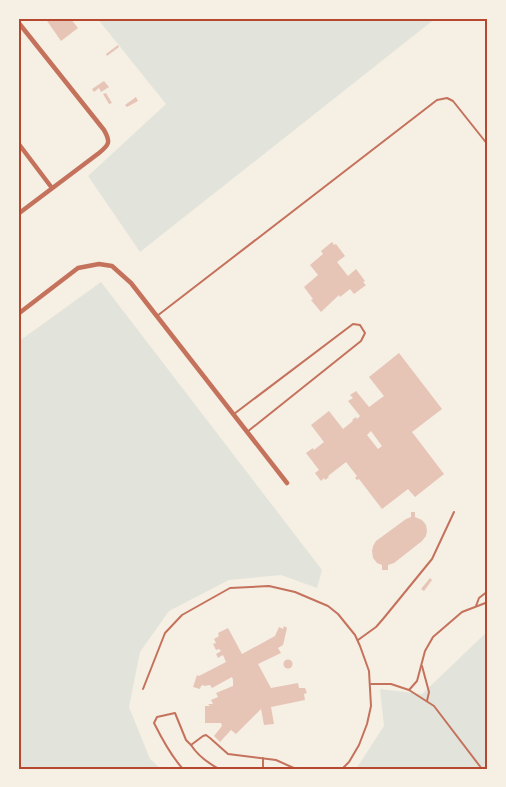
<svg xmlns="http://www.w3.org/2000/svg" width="506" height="787" font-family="Commissioner,sans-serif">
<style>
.green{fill:#e2e4dc}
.building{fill:#e6c5b7;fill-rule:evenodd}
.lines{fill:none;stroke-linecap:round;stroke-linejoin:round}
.service{stroke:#c5725c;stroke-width:2}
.minor{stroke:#c5725c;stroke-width:4.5}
.neatline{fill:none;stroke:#b5482f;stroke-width:2}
</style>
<rect width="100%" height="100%" fill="#f6efe4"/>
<g class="green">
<polygon points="97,18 436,18 140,252 88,176 166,104"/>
<polygon points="101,282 322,570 317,588 281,575 229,580 169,611 140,652 129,707 150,759 161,769 18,769 18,342"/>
<polygon points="488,631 488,769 356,769 384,726 380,689 422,694"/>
</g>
<g class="building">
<polygon points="45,18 70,18 78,28 61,41"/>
<polygon points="118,45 119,47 107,56 106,54"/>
<polygon points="104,81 109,87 101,92 99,88 94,92 92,89"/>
<polygon points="106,93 112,103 109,104 103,94"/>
<polygon points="136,97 138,101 127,107 125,105"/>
<polygon points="332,242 334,245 336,244 345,256 337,262 348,276 356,269 365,281 363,282 366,285 354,294 350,289 340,297 339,295 321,312 311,300 313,299 304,287 318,275 310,265 323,254 321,251"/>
<path d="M399 353 442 409 412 432 444 474 415 497 408 489 382 509 359 479 357 480 355 478 357 476 346 462 328 476 329 477 325 480 324 478 321 481 315 473 319 470 306 453 313 448 314 450 324 442 311 425 329 411 343 429 353 421 352 420 356 417 357 419 360 416 348 401 353 398 350 395 356 391 369 407 384 396 369 377ZM371 431 382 446 378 449 367 435Z"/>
<polygon points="411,512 415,512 415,517 422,520 426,525 427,531 426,536 422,541 394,563 388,565 388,570 382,570 382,565 377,563 373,558 372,551 373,546 376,541 406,519 411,517"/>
<polygon points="430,578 432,580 424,591 421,589"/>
<polygon points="284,626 287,628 283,645 278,648 281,653 258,664 271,688 298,683 299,688 305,688 307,693 304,694 305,700 271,707 274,724 264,725 261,709 236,734 231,730 220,742 214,736 222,726 221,723 205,723 205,706 210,706 208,704 213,704 211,700 218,697 216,693 233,686 233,680 232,677 212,688 210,685 204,686 203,685 201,686 200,689 193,687 197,675 199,676 226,662 223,655 218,658 216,654 221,651 219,649 216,650 213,644 216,643 214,639 219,636 218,633 228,628 242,654 275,636 279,627 283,629"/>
<circle cx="288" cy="664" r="4.5"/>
</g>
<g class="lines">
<g class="service">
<polyline points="157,316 437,100 447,98 453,101 488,145"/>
<polyline points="234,414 353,324 360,325 365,333 361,341 247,432"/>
<polyline points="476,606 479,598 488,591"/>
<polyline points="358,640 376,627 383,619 432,559 454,512"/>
<polyline points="422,666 429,692 427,701"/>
<polyline points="371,684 391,684 409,690 434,706 482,769"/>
<polyline points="143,689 165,633 182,615 230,588 269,586 295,592 328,606 338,614 355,635 360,646 369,671 371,706 367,724 359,745 349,762 342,769"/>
<polyline points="409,690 417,681 425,651 433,637 462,612 488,602"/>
<path d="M191 745C198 756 208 763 219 769"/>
<path d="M183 769C171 756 162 739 154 723L157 717 175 713 186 740 191 745 203 736 206 735 210 738 228 754 276 760 296 769"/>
<polyline points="263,769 263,758"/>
</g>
<g class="minor">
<path d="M18 22 104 130C111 142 109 145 99 153L18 214"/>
<polyline points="18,143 52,188"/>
<polyline points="18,314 78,268 99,264 112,266 131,283 287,483"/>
</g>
</g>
<rect width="506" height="787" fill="none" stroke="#f6efe4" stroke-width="39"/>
<rect x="20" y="20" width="466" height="748" class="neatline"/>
</svg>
